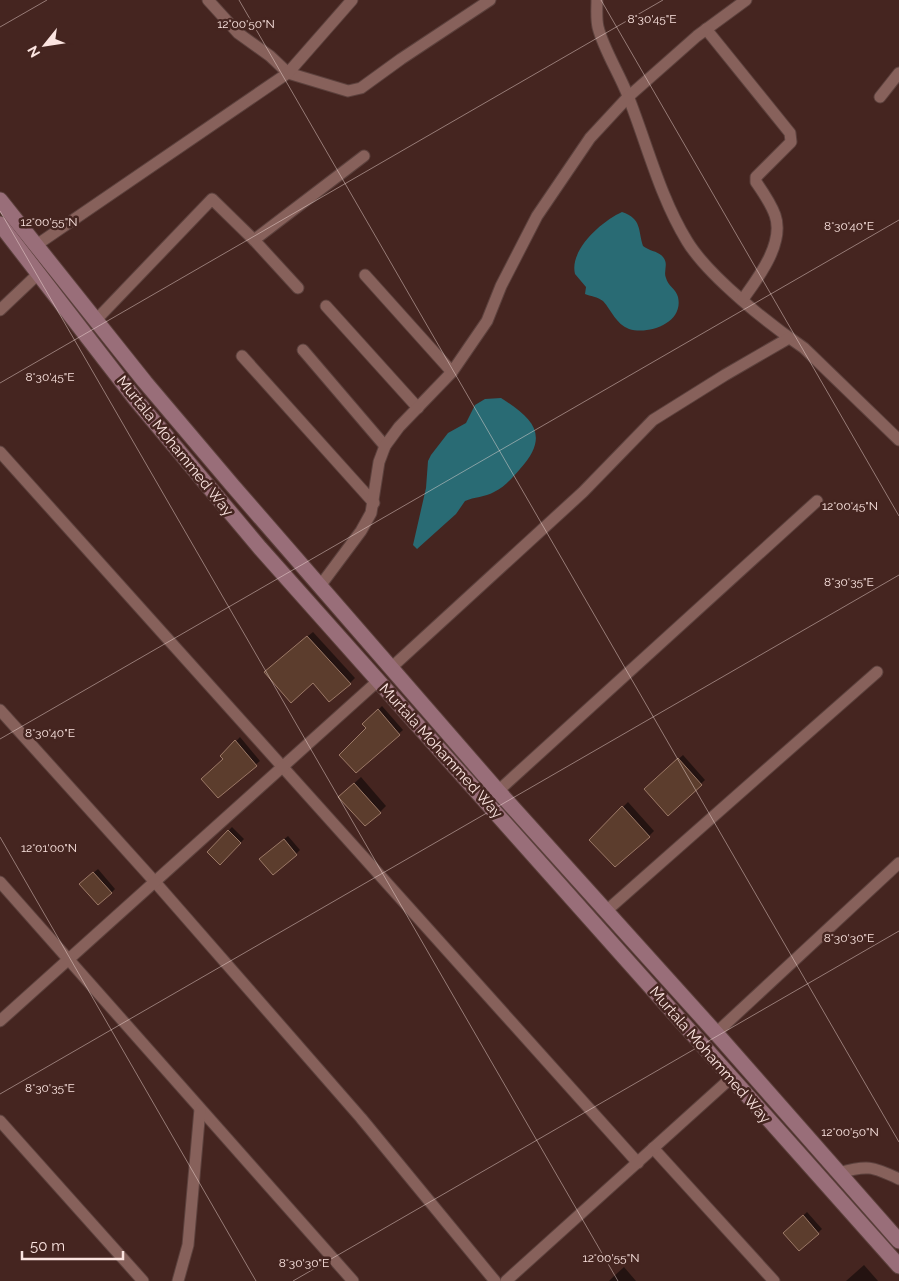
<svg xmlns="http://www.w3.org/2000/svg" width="899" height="1281" font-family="Raleway,sans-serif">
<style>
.water{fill:#296b74}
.shadow{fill:#0007}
.building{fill:#5c3d2d;stroke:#9c7967}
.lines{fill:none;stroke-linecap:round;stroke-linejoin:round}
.minor-casing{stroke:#5c413d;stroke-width:13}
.secondary-casing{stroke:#5c413d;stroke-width:17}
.minor{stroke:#87615b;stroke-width:11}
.secondary{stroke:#996e79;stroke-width:15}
.ticks{fill:none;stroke:#fbe4e0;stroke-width:1;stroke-opacity:0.45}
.labels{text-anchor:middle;stroke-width:5;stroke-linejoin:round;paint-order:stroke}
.street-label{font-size:15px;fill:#fbe4e0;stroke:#452520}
.ticks-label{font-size:12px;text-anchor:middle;fill:#fbe4e0;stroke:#452520;stroke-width:5;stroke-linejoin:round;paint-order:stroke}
</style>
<rect width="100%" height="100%" fill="#452520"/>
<g class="water">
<path d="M622 212C642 219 638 230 643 246 649 251 658 251 663 257 669 264 663 271 666 278 668 286 676 289 678 297 684 323 649 335 629 329 616 324 612 311 603 301 598 297 590 296 585 294L586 287 575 274C569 250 602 221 622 212Z"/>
<path d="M501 398C534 419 550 436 520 469 512 478 505 487 494 492 485 497 474 497 465 501L456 514 417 549 413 545 426 488 428 461 431 455 448 433 466 423 475 405 485 399Z"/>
</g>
<g class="shadow">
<polygon points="313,632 355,678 350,683 313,681 270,667"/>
<polygon points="382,706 403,730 356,772 368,728 364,724"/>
<polygon points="240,737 260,761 218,796 225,759 222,756"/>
<polygon points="683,755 705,780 668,814 645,789"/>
<polygon points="361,777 386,806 380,812 346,791"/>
<polygon points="628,802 654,831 649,836 590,840"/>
<polygon points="232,827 244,839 220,864 208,852"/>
<polygon points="288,836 300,850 296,854 265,855"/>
<polygon points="98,869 115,889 111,893 85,880"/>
<polygon points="807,1212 822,1229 799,1250 785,1233"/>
<polygon points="864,1265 878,1281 846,1281"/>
<polygon points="624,1267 636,1281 609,1281 612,1278"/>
</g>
<g class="building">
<polygon points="307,636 351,684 329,702 313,683 291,703 264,672"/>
<polygon points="378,709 400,735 356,773 339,755 366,728 362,724"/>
<polygon points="235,740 257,766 218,798 201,779 223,759 220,756"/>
<polygon points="678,758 702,785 668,816 644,789"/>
<polygon points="354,783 381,813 365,826 338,797"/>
<polygon points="622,806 650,837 615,867 589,840"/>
<polygon points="228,830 241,843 220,865 207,852"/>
<polygon points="284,839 297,855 273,875 259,859"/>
<polygon points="93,872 112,893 98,905 79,884"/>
<polygon points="803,1215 819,1234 799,1251 783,1233"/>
</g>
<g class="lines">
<g class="minor-casing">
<g id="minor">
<polyline points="208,0 238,33 270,56 288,73 348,91 361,88 401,59 490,0"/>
<path d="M597 0C597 9 596 18 598 27 603 48 620 75 628 96 647 144 660 197 687 241 708 276 770 325 804 348L899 440"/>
<path d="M706 29 790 133 791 142 756 177V182C763 192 771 204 775 215 785 243 758 278 743 299"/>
<polyline points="880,97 899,73"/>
<polyline points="254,240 364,156"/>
<polyline points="35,246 288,73 352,0"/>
<polyline points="365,275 452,372"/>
<polyline points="326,306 418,408"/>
<polyline points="0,310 38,274"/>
<polyline points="96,320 212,199 254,240 298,288"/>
<polyline points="303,350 385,446"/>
<polyline points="242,356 374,503"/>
<polyline points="0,452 638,1163"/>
<polyline points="320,586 361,531 371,513 379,462 385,446 399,427 452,372 487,321 501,286 537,216 590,138 628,97 697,36 746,0"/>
<polyline points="392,667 583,492 653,420 725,375 789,338"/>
<polyline points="0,710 155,882 361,1118 495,1281"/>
<polyline points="498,791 817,501"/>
<polyline points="0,882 353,1281"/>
<polyline points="606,911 877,672"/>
<polyline points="0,1021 379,680"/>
<polyline points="716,1033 899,863"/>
<polyline points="0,1121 143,1281"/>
<polyline points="653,1148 774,1281"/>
<path d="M838 1173C867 1165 872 1166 899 1179"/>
<polyline points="178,1281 188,1245 200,1109"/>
<polyline points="506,1281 731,1078"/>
</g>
</g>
<g class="secondary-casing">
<g id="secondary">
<polyline points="0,200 145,382 233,486 498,791 716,1033 899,1241"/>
<polyline points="0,224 136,400 260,548 899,1266"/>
</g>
</g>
<use href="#minor" class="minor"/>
<use href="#secondary" class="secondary"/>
</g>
<path class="ticks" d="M239 0 899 1142M601 0 899 516M0 27 47 0M0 211 618 1281M0 383 663 0M0 739 899 220M0 837 256 1281M0 1094 899 575M293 1281 899 931"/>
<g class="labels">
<g class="street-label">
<text transform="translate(175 446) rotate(51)" y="5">Murtala Mohammed Way</text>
<text transform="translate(441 751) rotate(48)" y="5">Murtala Mohammed Way</text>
<text transform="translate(710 1055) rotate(49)" y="5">Murtala Mohammed Way</text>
</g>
</g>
<g class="ticks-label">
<text x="652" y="23">8°30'45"E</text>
<text x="246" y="28">12°00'50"N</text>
<text x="49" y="226">12°00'55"N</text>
<text x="849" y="230">8°30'40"E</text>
<text x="50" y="381">8°30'45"E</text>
<text x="850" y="510">12°00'45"N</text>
<text x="849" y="586">8°30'35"E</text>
<text x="50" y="737">8°30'40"E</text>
<text x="49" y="852">12°01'00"N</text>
<text x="849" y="942">8°30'30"E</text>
<text x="50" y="1092">8°30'35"E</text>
<text x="850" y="1136">12°00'50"N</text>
<text x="611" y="1262">12°00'55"N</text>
<text x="304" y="1267">8°30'30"E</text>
</g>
<g transform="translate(45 45) rotate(240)" stroke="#452520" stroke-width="4" paint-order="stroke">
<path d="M0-4L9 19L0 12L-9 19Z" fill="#fbe4e0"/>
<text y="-8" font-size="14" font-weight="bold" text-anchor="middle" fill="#fbe4e0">N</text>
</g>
<path d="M22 1251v8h101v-8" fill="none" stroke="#fbe4e0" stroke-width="2.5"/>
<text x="30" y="1251" font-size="15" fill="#fbe4e0" stroke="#452520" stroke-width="4" paint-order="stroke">50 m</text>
</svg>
